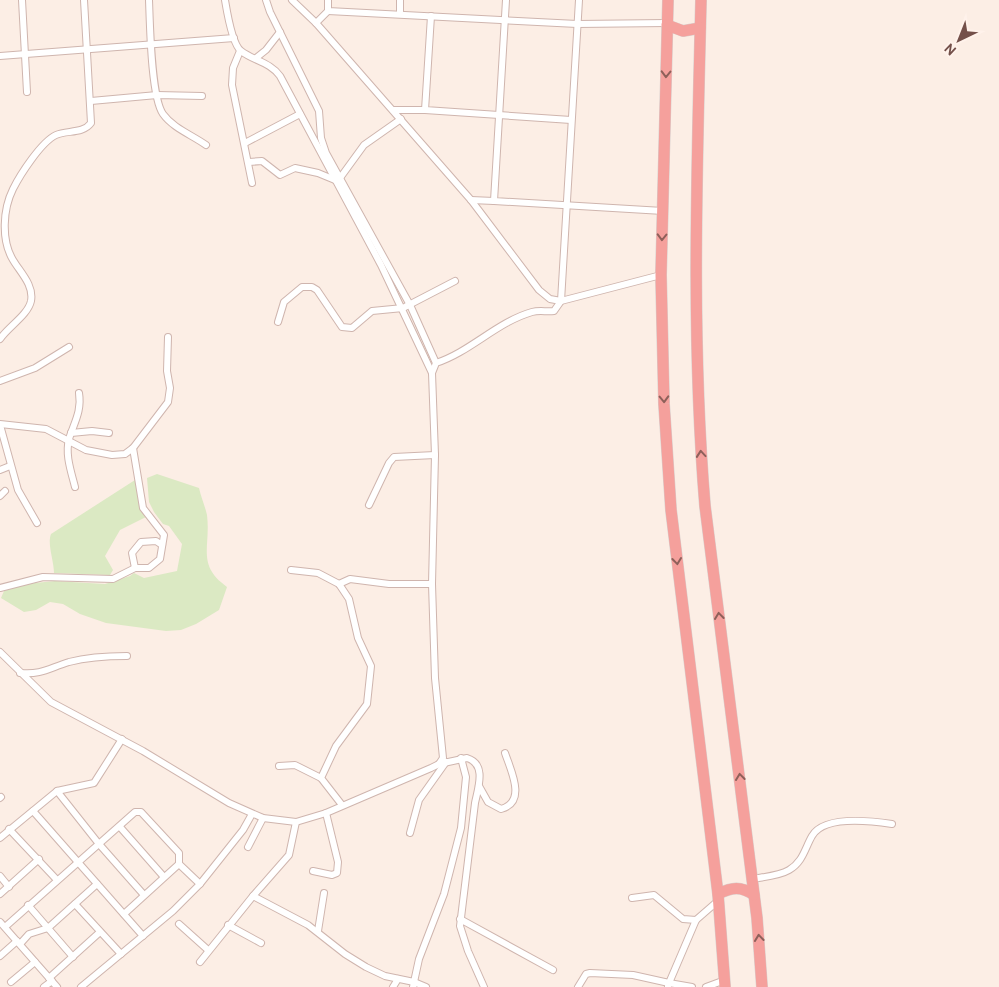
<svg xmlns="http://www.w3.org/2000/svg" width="999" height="987" font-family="Overpass,sans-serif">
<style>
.green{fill:#dbe9c3}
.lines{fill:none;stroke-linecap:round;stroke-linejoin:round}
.street-casing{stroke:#cfb5ae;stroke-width:8}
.highway-casing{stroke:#d8cecc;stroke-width:12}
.street{stroke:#fff;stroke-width:6}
.highway{stroke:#f5a09c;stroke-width:11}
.oneway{stroke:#8e605a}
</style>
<rect width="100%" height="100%" fill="#fceee5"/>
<g class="green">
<path d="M157 474 199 488C201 497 205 506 207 515 211 547 196 565 227 587L219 610 196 624 181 630 166 631 106 623 80 614 63 604 50 602 36 610 24 612 1 598 4 591 25 584 55 581 105 584 130 576 134 573 144 578 177 571 182 544 169 526 163 524 154 512 149 502 147 478Z"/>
<path d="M135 480 140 504 146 517 120 530 105 556 113 570 110 575 54 573C54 561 47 544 51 534Z"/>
</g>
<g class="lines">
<g class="street-casing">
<g id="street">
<polyline points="22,0 27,92"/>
<path d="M149 0C150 24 151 97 163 114 173 128 192 135 206 145"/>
<polyline points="266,0 270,12 319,111 321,138 326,153 410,305 436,363"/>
<polyline points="292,0 316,23"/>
<polyline points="328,0 328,11 577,24 667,23"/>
<polyline points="506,0 494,201 663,211"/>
<polyline points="579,0 561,301 661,275"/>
<path d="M328 11 316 23 471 200 539 290 550 299 561 301 554 311C547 312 539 310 532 312 497 322 470 352 436 363L432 373"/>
<polyline points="400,14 400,0"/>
<polyline points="431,16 425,110 571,120"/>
<polyline points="240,51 233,68 232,85 252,183"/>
<polyline points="0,56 234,38"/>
<polyline points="256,58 266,50 280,32"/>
<polyline points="91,101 157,95 202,96"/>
<polyline points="393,110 425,110"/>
<polyline points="245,143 300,114"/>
<polyline points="249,162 262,161 280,175 295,168 318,173 335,180"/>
<polyline points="340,178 364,145 401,119"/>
<polyline points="471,200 494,201"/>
<polyline points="278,322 284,302 302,287 312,287 317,290 342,327 352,328 372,311 403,308 455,281"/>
<path d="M0 339C8 327 28 315 31 301 34 285 20 272 13 260 1 240 3 209 13 189 20 175 41 142 56 135 67 130 83 134 91 123L84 0"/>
<polyline points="0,381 35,368 69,347"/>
<polyline points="0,424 46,429 86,450 112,455 125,454 133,448 168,402 170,388 167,371 168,337"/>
<polyline points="0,425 18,490 37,523"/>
<polyline points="71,433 92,431 109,433"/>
<polyline points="0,470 10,466"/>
<path d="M75 487C71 471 65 455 69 439 74 423 82 411 79 393"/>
<polyline points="0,496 5,491"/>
<polyline points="369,505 389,463 394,457 435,455"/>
<polyline points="135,568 132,553 141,542 156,541 162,545"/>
<polyline points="291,570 318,573 339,584 349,599 358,638 371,666 367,704 336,746 321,778 342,805"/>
<polyline points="339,584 350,579 389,584 432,584"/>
<polyline points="0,588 43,577 113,579 135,568 149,568 160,559 164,535 143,508 133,448"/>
<path d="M0 652 51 702 143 751 229 803 263 818 296 822 326 813 431 768 439 764 443 758 435 678 432 584 435 455 432 373 381 265 280 76C270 62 254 61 241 51 232 44 227 12 225 0"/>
<path d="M20 673C42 675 49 668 69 662 88 657 108 656 127 656"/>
<path d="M439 764 467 758C487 764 478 788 475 803L460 926 468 951 484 987"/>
<polyline points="279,766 295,765 321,778"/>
<path d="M479 786 488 802 501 809C527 802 511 771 505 753"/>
<polyline points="57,791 99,844 144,895"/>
<polyline points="0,798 1,797"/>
<polyline points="33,811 143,936"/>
<polyline points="296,822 289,855 253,896 308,925 345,954 366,967 385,976 414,982 419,959 444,894 461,828 466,777 461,758"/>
<polyline points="120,827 164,877"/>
<polyline points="9,829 57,880"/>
<polyline points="410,833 419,800 446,762"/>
<polyline points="0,838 57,791 94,783 122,739"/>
<polyline points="248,847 263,818"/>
<polyline points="313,871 332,875 337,873 338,862 326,813"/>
<polyline points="0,876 9,887"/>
<path d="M752 879C763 877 779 876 789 870 803 862 805 848 812 836 824 815 872 821 892 824"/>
<polyline points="200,884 243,830 252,814"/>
<polyline points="0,894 39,859"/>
<polyline points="632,898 654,895 683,919 696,920"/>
<polyline points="75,904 121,954"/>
<polyline points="28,905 73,957"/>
<polyline points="460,919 553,970"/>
<polyline points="0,922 57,987"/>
<polyline points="179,924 208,950"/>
<polyline points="228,925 261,943"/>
<polyline points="5,927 135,812 141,812 179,853 179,864"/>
<polyline points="318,931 324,893"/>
<polyline points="20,944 29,934 48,928 97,884"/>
<polyline points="0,956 17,941"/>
<polyline points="200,962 253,896"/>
<polyline points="49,978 100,932"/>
<polyline points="11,982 35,962"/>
<polyline points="668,986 669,983 692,987"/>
<polyline points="44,987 52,981"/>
<polyline points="81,987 173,911 200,884 179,864 124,914"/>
<polyline points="393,987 398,979"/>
<polyline points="413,987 414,982 426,987"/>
<polyline points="578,987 586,974 590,973 633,975 669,983 696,920 719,900"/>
<polyline points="706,987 725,980"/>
</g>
</g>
<g class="highway-casing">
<g id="highway">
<polyline points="668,0 661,275 664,404 671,510 718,894 725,987"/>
<path d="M701 0C697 169 691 337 705 506L757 918 762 987"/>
<polyline points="667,25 683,31 700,28"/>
<path d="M718 894C732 887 741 886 754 895"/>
</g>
</g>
<use href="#street" class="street"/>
<use href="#highway" class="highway"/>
</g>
<defs><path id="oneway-chevron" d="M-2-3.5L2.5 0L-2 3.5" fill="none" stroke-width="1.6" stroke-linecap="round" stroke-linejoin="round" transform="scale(1.25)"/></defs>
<g class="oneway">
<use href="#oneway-chevron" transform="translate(666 74) rotate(91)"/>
<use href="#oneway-chevron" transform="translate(662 237) rotate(91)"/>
<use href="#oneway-chevron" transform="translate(664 399) rotate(88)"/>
<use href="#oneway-chevron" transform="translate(701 454) rotate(-95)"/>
<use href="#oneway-chevron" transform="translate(677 561) rotate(83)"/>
<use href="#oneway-chevron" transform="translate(719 616) rotate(-97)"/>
<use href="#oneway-chevron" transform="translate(740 777) rotate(-97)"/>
<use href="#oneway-chevron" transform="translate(759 938) rotate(-96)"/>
</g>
<g transform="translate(959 40) rotate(223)" stroke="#fff2eb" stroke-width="4" paint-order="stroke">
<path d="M0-4L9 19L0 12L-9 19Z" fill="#74504a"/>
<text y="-8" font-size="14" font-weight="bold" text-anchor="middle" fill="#74504a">N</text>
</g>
</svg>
